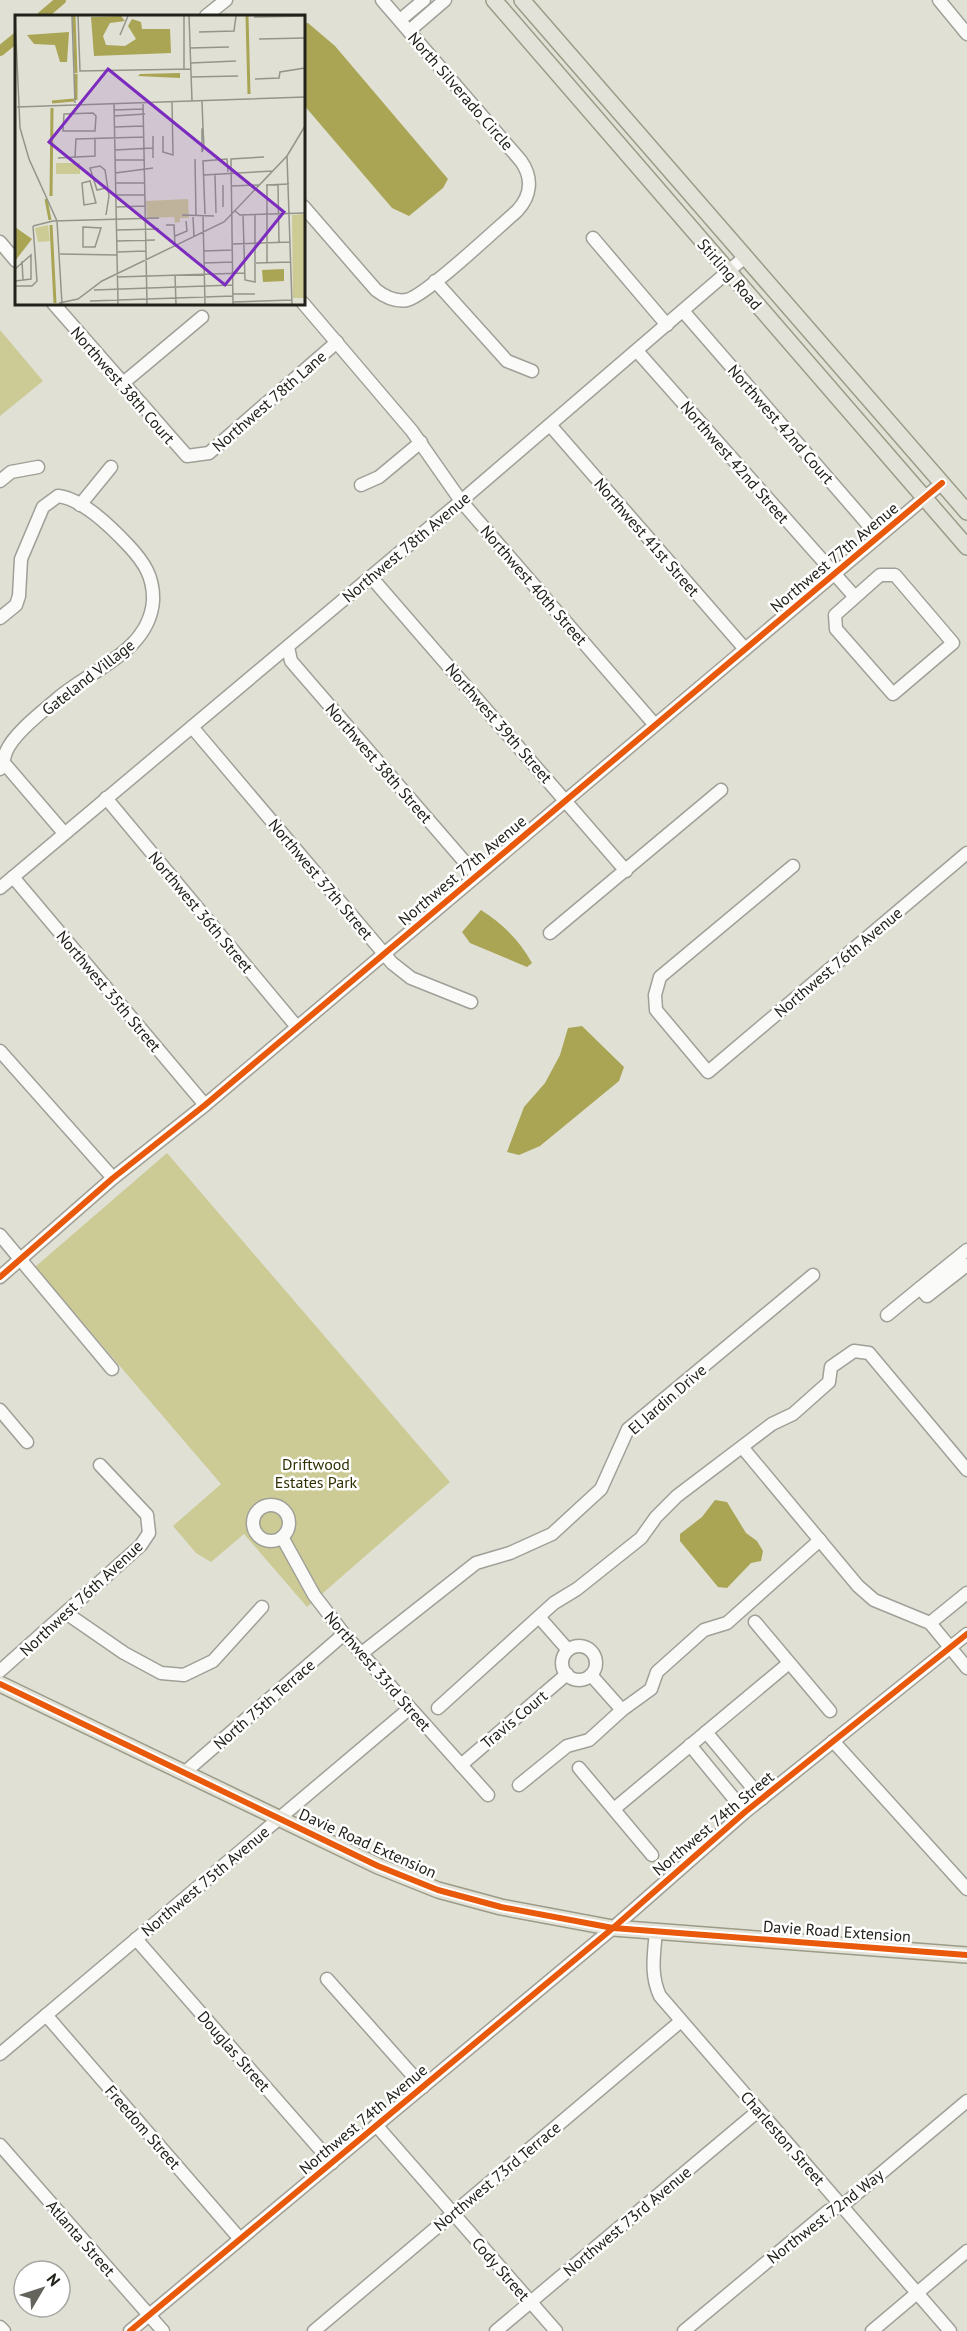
<svg xmlns="http://www.w3.org/2000/svg" width="967" height="2331" font-family="'PT Sans',sans-serif">
<style>
.green{fill:#cccb96}
.water{fill:#a9a554}
.lines{fill:none;stroke-linecap:round;stroke-linejoin:round}
.canal{stroke:#a9a554;stroke-width:10}
.minor-casing{stroke:#a0a098;stroke-width:15}
.major-casing{stroke:#9c9b87;stroke-width:18}
.minor{stroke:#fafaf9;stroke-width:12}
.major{stroke:#e3e2d8;stroke-width:15}
.cycleway-casing{stroke:#fff;stroke-width:10}
.cycleway{stroke:#e8590c;stroke-width:6}
.labels{text-anchor:middle;stroke-width:5;stroke-linejoin:round;paint-order:stroke}
.street-label{font-size:16px;fill:#22221b;stroke:#fff}
.park-label{font-size:16px;fill:#323003;stroke:#fff}
.inset-river{fill:none;stroke:#a9a554;stroke-width:3}
.inset-road{fill:none;stroke:#94948b;stroke-width:1.5}
.view{fill:#7b2cbf;fill-opacity:0.15;stroke:#7b2cbf;stroke-width:3}
.inset-edge{fill:none;stroke:#22221b;stroke-width:3}
</style>
<rect width="100%" height="100%" fill="#e0e0d5"/>
<g class="green">
<polygon points="0,330 43,381 0,416"/>
<polygon points="167,1153 450,1482 307,1607 244,1534 211,1562 196,1553 173,1526 221,1484 35,1267"/>
</g>
<g class="water">
<polygon points="308,23 335,46 448,179 443,188 409,216 392,208 303,104 303,24"/>
<path d="M481 910C502 923 520 941 532 963L527 967 470 943 462 932Z"/>
<polygon points="582,1026 624,1067 619,1081 540,1146 519,1155 507,1152 524,1107 545,1083 560,1055 568,1028"/>
<polygon points="715,1500 727,1502 746,1533 757,1541 763,1551 761,1561 751,1563 727,1588 718,1587 680,1541 680,1534 702,1517"/>
</g>
<g class="lines">
<g class="canal">
<polyline points="42,16 61,0"/>
<polyline points="0,51 16,38"/>
</g>
<g class="minor-casing">
<g id="minor">
<polyline points="939,0 967,34"/>
<polyline points="206,16 226,0"/>
<polyline points="400,20 424,0"/>
<polyline points="409,31 445,0"/>
<path d="M303 206 376 290C385 297 395 302 407 300 427 295 497 228 517 211 531 196 533 178 521 161L382 0"/>
<polyline points="593,238 667,325"/>
<polyline points="0,242 16,261"/>
<polyline points="435,281 507,361 532,371"/>
<polyline points="53,303 187,456 209,453 337,342"/>
<polyline points="303,303 412,431 461,501 655,725"/>
<polyline points="683,311 878,536"/>
<polyline points="637,351 855,597"/>
<polyline points="122,384 202,317"/>
<polyline points="550,425 745,649"/>
<polyline points="0,481 11,472 38,467"/>
<polyline points="361,485 379,477 421,442"/>
<polyline points="80,505 111,467"/>
<polygon points="880,575 895,575 953,643 893,694 836,629 835,615"/>
<polyline points="371,577 626,871"/>
<path d="M0 618 16 605 19 596 21 559 43 507 58 496C83 499 111 527 128 545 144 562 154 577 153 601 149 652 90 670 57 699 42 712 13 734 6 752 4 758 3 764 0 769"/>
<polyline points="288,647 291,661 476,875"/>
<polyline points="192,727 392,963 411,978 471,1002"/>
<polyline points="4,763 64,833"/>
<polyline points="106,798 297,1027"/>
<polyline points="793,866 660,977 655,995 656,1010 708,1072 967,853"/>
<polyline points="13,877 205,1105"/>
<polyline points="0,888 461,501 745,257"/>
<polyline points="550,933 721,790"/>
<polyline points="0,1051 113,1178"/>
<polyline points="0,1235 112,1369"/>
<polyline points="967,1250 920,1288 927,1296 967,1265"/>
<polyline points="0,1277 113,1178 205,1105 942,483"/>
<polyline points="887,1315 920,1288"/>
<polyline points="0,1410 27,1442"/>
<polyline points="742,1447 858,1586 874,1600 930,1623 967,1668"/>
<circle cx="271" cy="1523" r="18"/>
<polyline points="282,1537 314,1595 344,1634 488,1795"/>
<polyline points="66,1613 124,1653 161,1673 184,1675 213,1661 262,1607"/>
<polyline points="539,1617 568,1650"/>
<polyline points="755,1622 830,1711"/>
<polyline points="930,1623 967,1593"/>
<circle cx="579" cy="1663" r="17"/>
<polyline points="362,1653 476,1563 510,1553 552,1534 601,1489 628,1429 813,1275"/>
<polyline points="0,1671 141,1545 149,1533 147,1515 100,1465"/>
<polyline points="591,1675 622,1710"/>
<polyline points="438,1708 554,1603 577,1589 641,1538 656,1517 677,1496 772,1424 793,1414 829,1382 831,1367 854,1351 869,1353 967,1470"/>
<polyline points="706,1732 762,1799"/>
<polyline points="833,1741 967,1889"/>
<polyline points="690,1745 745,1812"/>
<polyline points="461,1765 567,1674"/>
<polyline points="579,1768 652,1855"/>
<polyline points="184,1773 344,1634"/>
<polyline points="519,1785 567,1746 589,1740 622,1710 651,1689 657,1672 704,1630 727,1623 820,1540"/>
<polyline points="614,1809 789,1663"/>
<path d="M656 1931C654 1954 650 1975 660 1996L950 2331"/>
<polyline points="136,1939 332,2163"/>
<polyline points="327,1979 423,2087"/>
<polyline points="46,2015 240,2239"/>
<polyline points="0,2054 410,1708"/>
<polyline points="376,2125 556,2331"/>
<polyline points="0,2145 163,2331"/>
<polyline points="0,2327 4,2331"/>
<polyline points="130,2331 613,1928 745,1812 967,1634"/>
<polyline points="314,2331 681,2021"/>
<polyline points="496,2331 758,2111"/>
<polyline points="684,2331 828,2211 842,2206 967,2101"/>
<polyline points="872,2331 967,2251"/>
</g>
</g>
<g class="major-casing">
<g id="major">
<polyline points="494,0 967,547"/>
<polyline points="522,0 967,512"/>
<polyline points="0,1684 378,1866 438,1890 501,1907 613,1928 967,1955"/>
</g>
</g>
<use href="#minor" class="minor"/>
<use href="#major" class="major"/>
<g class="cycleway-casing">
<g id="cycleway">
<polyline points="0,1277 113,1178 205,1105 942,483"/>
<polyline points="0,1684 378,1866 438,1890 501,1907 613,1928 967,1955"/>
<polyline points="130,2331 613,1928 745,1812 967,1634"/>
</g>
</g>
<use href="#cycleway" class="cycleway"/>
</g>
<g class="labels">
<g class="street-label">
<text transform="translate(461 91) rotate(49)" y="6">North Silverado Circle</text>
<text transform="translate(730 274) rotate(49)" y="6">Stirling Road</text>
<text transform="translate(123 385) rotate(49)" y="6">Northwest 38th Court</text>
<text transform="translate(269 401) rotate(-41)" y="6">Northwest 78th Lane</text>
<text transform="translate(781 424) rotate(49)" y="6">Northwest 42nd Court</text>
<text transform="translate(735 462) rotate(49)" y="6">Northwest 42nd Street</text>
<text transform="translate(647 537) rotate(49)" y="6">Northwest 41st Street</text>
<text transform="translate(406 547) rotate(-40)" y="6">Northwest 78th Avenue</text>
<text transform="translate(834 557) rotate(-40)" y="6">Northwest 77th Avenue</text>
<text transform="translate(534 585) rotate(49)" y="6">Northwest 40th Street</text>
<text transform="translate(88 677) rotate(-38)" y="6">Gateland Village</text>
<text transform="translate(499 723) rotate(49)" y="6">Northwest 39th Street</text>
<text transform="translate(379 763) rotate(49)" y="6">Northwest 38th Street</text>
<text transform="translate(462 870) rotate(-40)" y="6">Northwest 77th Avenue</text>
<text transform="translate(321 879) rotate(50)" y="6">Northwest 37th Street</text>
<text transform="translate(201 912) rotate(50)" y="6">Northwest 36th Street</text>
<text transform="translate(838 962) rotate(-40)" y="6">Northwest 76th Avenue</text>
<text transform="translate(109 991) rotate(50)" y="6">Northwest 35th Street</text>
<text transform="translate(667 1399) rotate(-41)" y="6">El Jardin Drive</text>
<text transform="translate(81 1598) rotate(-43)" y="6">Northwest 76th Avenue</text>
<text transform="translate(378 1671) rotate(49)" y="6">Northwest 33rd Street</text>
<text transform="translate(264 1704) rotate(-41)" y="6">North 75th Terrace</text>
<text transform="translate(514 1719) rotate(-40)" y="6">Travis Court</text>
<text transform="translate(713 1823) rotate(-40)" y="6">Northwest 74th Street</text>
<text transform="translate(368 1843) rotate(24)" y="6">Davie Road Extension</text>
<text transform="translate(205 1881) rotate(-40)" y="6">Northwest 75th Avenue</text>
<text transform="translate(837 1931) rotate(4)" y="6">Davie Road Extension</text>
<text transform="translate(234 2051) rotate(49)" y="6">Douglas Street</text>
<text transform="translate(363 2119) rotate(-40)" y="6">Northwest 74th Avenue</text>
<text transform="translate(143 2127) rotate(49)" y="6">Freedom Street</text>
<text transform="translate(783 2138) rotate(49)" y="6">Charleston Street</text>
<text transform="translate(497 2176) rotate(-40)" y="6">Northwest 73rd Terrace</text>
<text transform="translate(825 2216) rotate(-38)" y="6">Northwest 72nd Way</text>
<text transform="translate(627 2221) rotate(-40)" y="6">Northwest 73rd Avenue</text>
<text transform="translate(81 2238) rotate(49)" y="6">Atlanta Street</text>
<text transform="translate(501 2269) rotate(49)" y="6">Cody Street</text>
</g>
<g class="park-label">
<text x="316" y="1470">Driftwood<tspan x="316" dy="18">Estates Park</tspan></text>
</g>
</g>
<g transform="translate(15 15)">
<rect width="290" height="290" fill="#e0e0d5"/>
<path d="M41 148H65V159H41ZM173 184 174 203H165V207L160 208 159 202 132 203 131 186ZM289 199V283H278L277 200ZM33 210 35 226 23 227 20 213Z" fill="#cccb96"/>
<path d="M106 1 110 6 95 8 88 21 91 30 110 31 121 24 113 11 117 4 126 7 127 14H155L156 38 79 41 76 2ZM54 17 52 47H45L40 30 19 29 12 20ZM165 58V63L123 61 125 59ZM0 212 17 224 0 246ZM269 254V266L248 267 247 255Z" fill="#a9a554"/>
<path class="inset-river" d="M59 1 61 58M232 1 234 79M61 85V59M37 87 59 85M36 181 37 93M31 184 35 205M36 210 40 288"/>
<path class="inset-road" d="M0 1 5 113 14 144 42 206 47 289M57 1 60 88M63 1 65 56 176 54M169 1V54M174 1 177 86M239 2 290 1M184 17 219 16 221 1M105 20 113 1M244 24 290 23M175 33 214 32M176 48 221 46M176 62 223 61M240 64 264 63 265 57 290 53M187 86 188 113M128 87 132 289M99 89 103 289M2 92 290 82M99 95 128 94M78 98 81 101 80 116H48L49 99ZM99 101 130 99M99 112 128 111M188 113 189 132 187 137V114ZM138 121V143M148 121V137L158 140 157 87M100 135 138 133M272 141 277 289M60 142 61 124 129 122M43 143 80 141V123M180 144 181 201M100 145H129M100 158 138 153M189 160 258 156M200 160 201 198M75 166 81 188 69 190 67 168ZM100 168H130M208 170V192M251 170 274 169M252 170V248M263 170 264 228M216 171 244 170M91 173 82 175 75 153 85 151 90 155 94 181 91 200M101 180H130M101 192 130 191M220 196 225 200 290 198M190 199 188 146 212 144 213 157M167 200 199 201M228 200 230 265 240 267V199M188 201 190 289M178 202 179 222M151 210H159L160 230M18 211 38 206 144 203M68 212 86 213 80 232H68ZM101 215 144 214M160 221 172 216 171 206M102 226 140 225M218 229 275 227M189 236 218 235M102 237 131 236M45 239 102 240M7 246 8 265M189 248 218 247M241 248 276 247M0 254 16 240V264L0 266M160 260 161 289M102 262 230 258M0 271H17L22 266 18 211M79 275 218 270M218 279H240M75 286 218 281M218 287 277 285M44 288 63 284 87 266 209 207 272 141 290 111M218 289 216 144 249 142"/>
<path class="view" d="M93 54 269 197 210 270 34 127Z"/>
<rect width="290" height="290" class="inset-edge"/>
</g>
<g transform="translate(42 2289) rotate(51)"><circle r="28" fill="#ffffff" stroke="#a7a7a4" stroke-width="1.5"/>
<path d="M0-4.5L10 22L0 15L-10 22Z" fill="#64645c"/>
<text y="-9" font-size="16" font-weight="bold" text-anchor="middle" fill="#22221b">N</text>
</g>
</svg>
